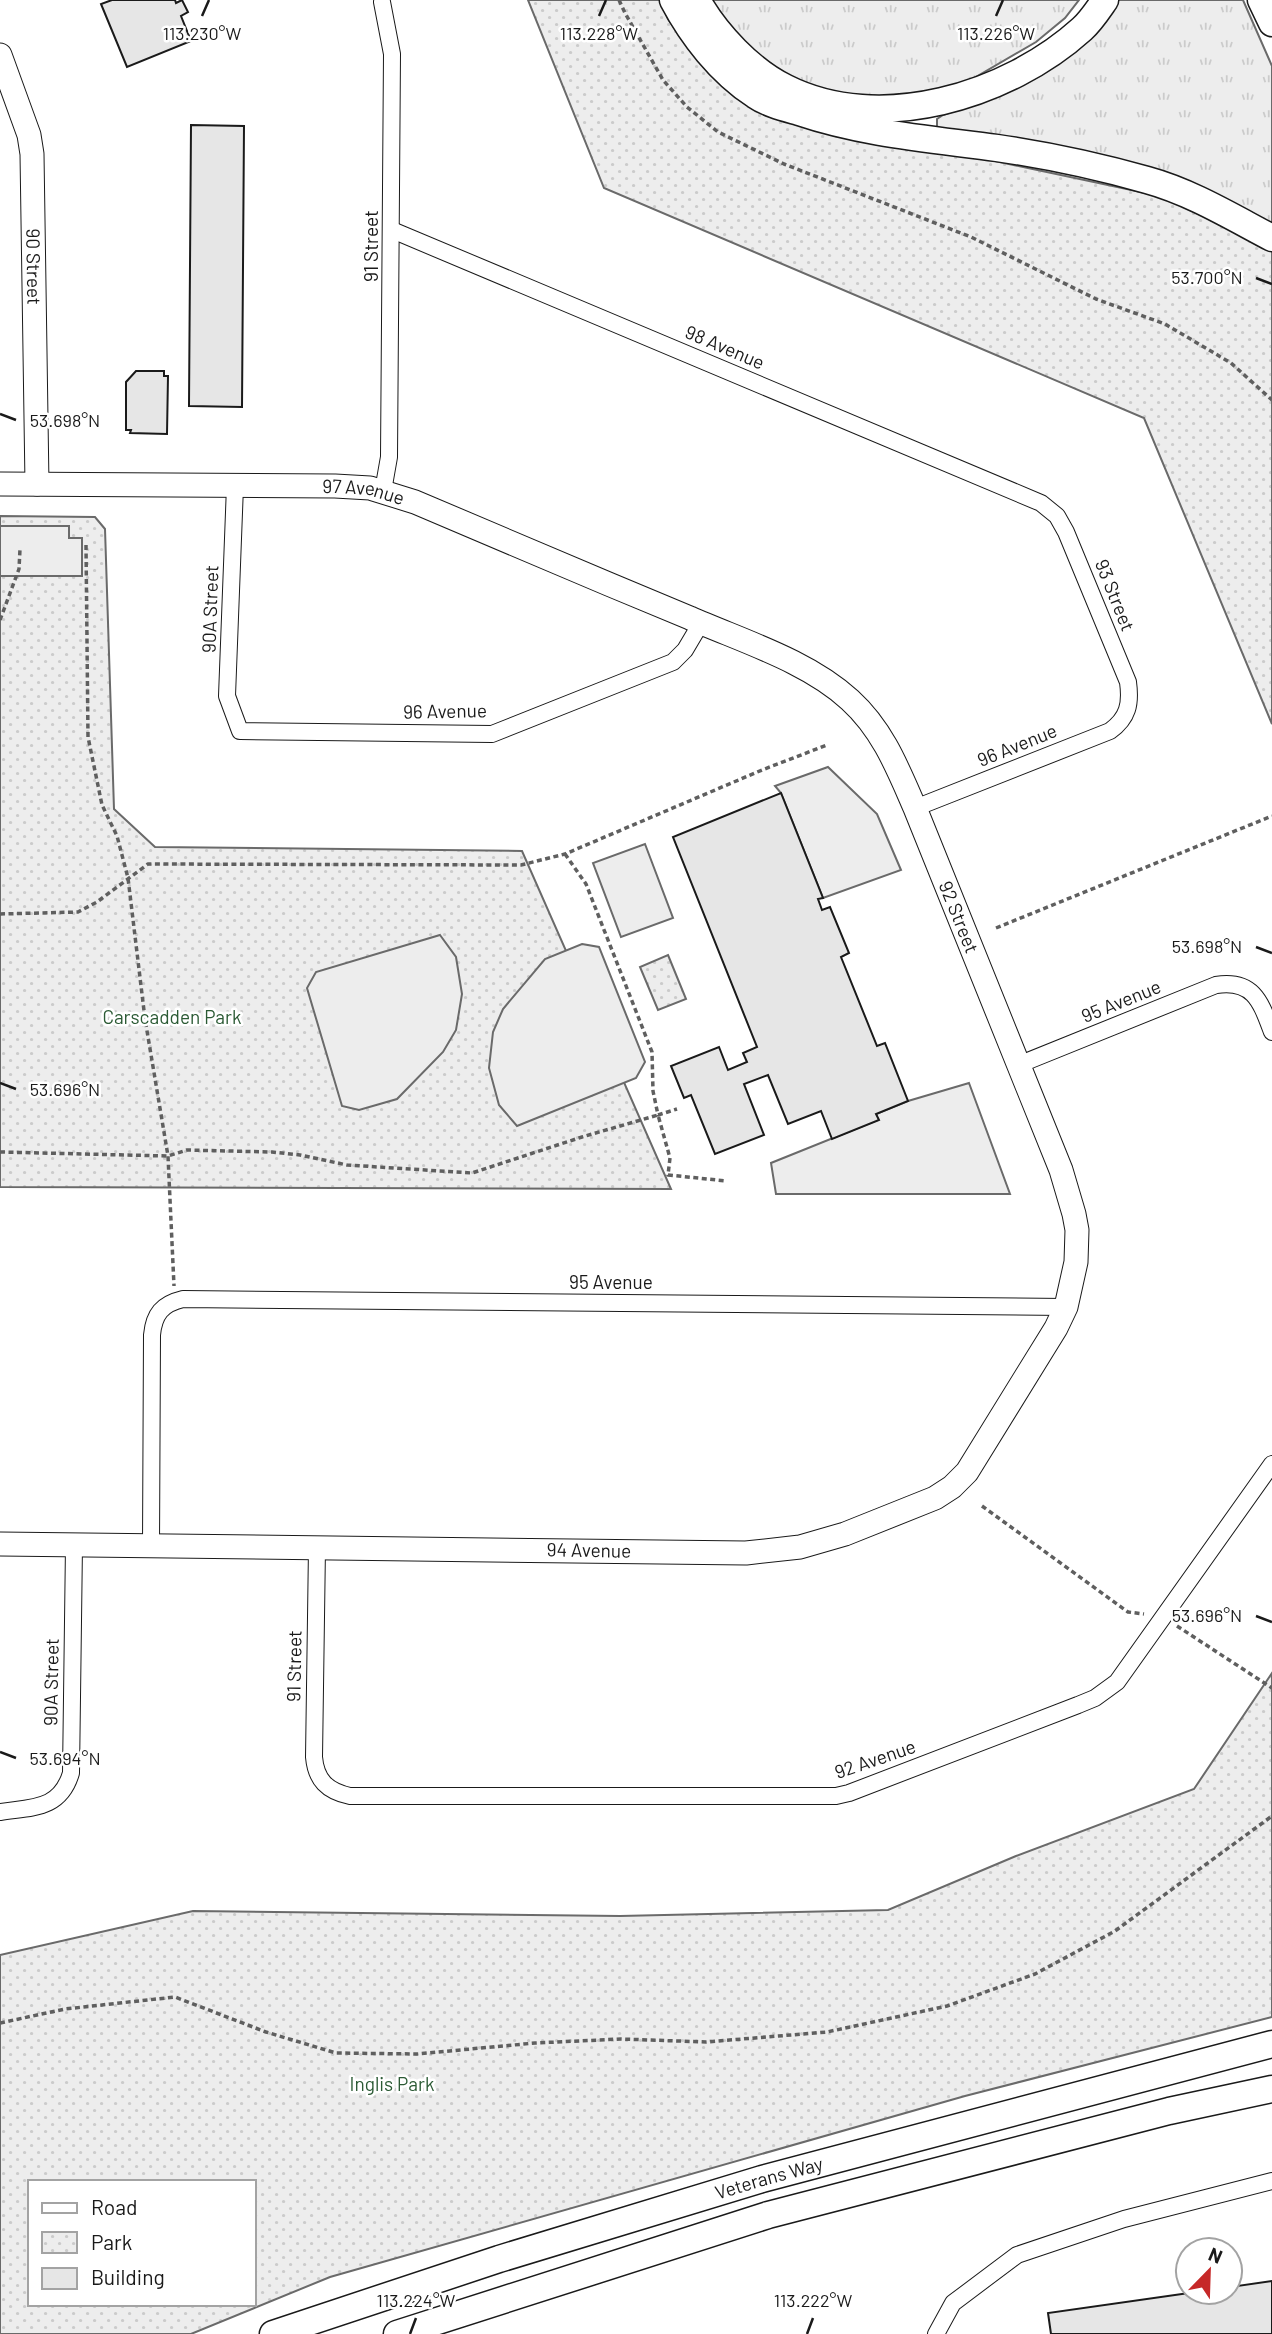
<svg xmlns="http://www.w3.org/2000/svg" width="1272" height="2334" font-family="Barlow,sans-serif">
<style>
.grass{fill:url(#grass-tufts);stroke:#6a6a6a;stroke-width:2}
.park{fill:url(#park-dots);stroke:#6a6a6a;stroke-width:2;fill-rule:evenodd}
.built{fill:#ededed;stroke:#6a6a6a;stroke-width:2}
.building{fill:#e6e6e6;stroke:#1a1a1a;stroke-width:2}
.lines{fill:none;stroke-linecap:round;stroke-linejoin:round}
.street-casing{stroke:#1a1a1a;stroke-width:18}
.secondary-casing{stroke:#1a1a1a;stroke-width:25}
.primary-casing{stroke:#1a1a1a;stroke-width:29}
.path{stroke:#5f5f5f;stroke-width:3.5;stroke-dasharray:5 3.5;stroke-linecap:butt}
.street{stroke:#fff;stroke-width:16}
.secondary{stroke:#fff;stroke-width:23}
.primary{stroke:#fff;stroke-width:26}
.ticks{fill:none;stroke:#1a1a1a;stroke-width:2.5}
.labels{text-anchor:middle;stroke-width:5;stroke-linejoin:round;paint-order:stroke}
.street-label{font-size:19px;fill:#1a1a1a;stroke:#fff}
.park-label{font-size:19px;fill:#2b5a34;stroke:#fff}
.ticks-label{font-size:18px;text-anchor:middle;fill:#1a1a1a;stroke:#fff;stroke-width:5;stroke-linejoin:round;paint-order:stroke}
</style>
<defs>
<pattern id="grass-tufts" width="24" height="20" patternUnits="userSpaceOnUse" patternTransform="scale(1.75)"><rect width="24" height="20" fill="#ededed"/><path d="M3 7l-1-3M5 7V3M7 7l1-3M15 17l-1-3M17 17v-4M19 17l1-3" fill="none" stroke="#cbcbcb"/></pattern>
<pattern id="park-dots" width="8" height="8" patternUnits="userSpaceOnUse" patternTransform="scale(1.75)"><rect width="8" height="8" fill="#ededed"/><path d="M2 2h.1M6 6h.1" fill="none" stroke="#cbcbcb" stroke-width="1.8" stroke-linecap="round"/></pattern>
</defs>
<rect width="100%" height="100%" fill="#fff"/>
<g class="grass">
<polygon points="707,0 1079,0 1065,18 1036,42 962,85 920,99 856,98 800,83 762,64"/>
<polygon points="1113,0 1243,0 1272,66 1272,233 1237,212 937,133 937,119 943,115 980,102"/>
</g>
<g class="park">
<polygon points="528,0 660,0 668,19 689,48 891,139 1169,198 1272,249 1272,724 1144,418 604,188"/>
<polygon points="0,516 95,517 105,529 114,809 155,847 522,851 671,1189 0,1187"/>
<polygon points="668,955 686,999 658,1010 640,967"/>
<path d="M1272 1673V2017L965 2096 330 2277 191 2334H0V1955L193 1911 620 1916 888 1910 1016 1856 1194 1789ZM30 2182H254V2304H30Z"/>
</g>
<g class="built">
<polygon points="0,526 69,526 69,538 82,538 82,576 0,576"/>
<polygon points="828,767 877,814 901,870 823,898 781,793 775,786"/>
<polygon points="645,844 673,918 621,937 593,863"/>
<polygon points="440,935 456,957 462,994 456,1030 443,1052 397,1099 359,1110 342,1106 307,988 316,972"/>
<polygon points="582,944 599,947 645,1062 636,1078 517,1126 499,1105 489,1068 493,1032 503,1009 545,959"/>
<polygon points="969,1083 1010,1194 776,1194 771,1163 878,1120 876,1114 908,1101"/>
</g>
<g class="building">
<polygon points="112,0 175,0 176,3 182,0 188,12 181,16 191,41 127,67 101,4"/>
<polygon points="191,125 244,126 242,407 189,406"/>
<polygon points="136,371 164,371 164,376 168,376 167,434 130,433 131,430 126,430 126,382"/>
<polygon points="781,793 823,898 818,899 822,910 830,907 849,953 841,957 877,1046 885,1043 908,1101 876,1114 879,1120 832,1139 821,1111 788,1124 768,1075 744,1084 764,1135 715,1154 691,1095 684,1098 671,1066 719,1047 728,1070 747,1062 743,1053 757,1047 673,837"/>
<polygon points="1272,2281 1272,2334 1051,2334 1048,2313 1196,2292 1230,2292 1230,2287"/>
</g>
<g class="lines">
<g class="street-casing">
<g id="street">
<polyline points="382,2 392,54 389,457 383,491"/>
<path d="M392 230 1041 503 1057 516 1066 532 1128 682C1131 704 1128 718 1110 731L915 808"/>
<polyline points="235,486 227,696 240,731 492,734 673,662 685,650 701,623"/>
<path d="M1018 1065 1216 985C1254 979 1261 1003 1272 1032"/>
<path d="M151 1545 152 1335C154 1314 162 1304 183 1299L1066 1307"/>
<path d="M317 1547 314 1757C316 1780 327 1791 350 1796H836L849 1793 1078 1705 1095 1698 1117 1682 1272 1464"/>
<path d="M0 1812C32 1807 60 1810 71 1773L74 1545"/>
<polyline points="936,2334 953,2303 1017,2255 1124,2219 1272,2181"/>
</g>
</g>
<g class="secondary-casing">
<g id="secondary">
<path id="s1" d="M0 55 29 135 32 154 37 484"/>
<path id="s2" d="M0 484 335 486 370 488 415 502C506 541 598 580 690 618 742 641 808 661 850 700 883 730 898 769 915 808L1061 1170 1074 1214 1077 1230 1076 1262 1066 1307 1056 1328 967 1472 952 1487 935 1498 845 1534 800 1547 746 1553 0 1544"/>
</g>
</g>
<g class="primary-casing">
<g id="primary">
<path d="M673 0C692 36 720 72 755 95 768 104 785 108 799 112 864 134 931 139 997 148 1045 155 1101 167 1147 180 1191 192 1232 217 1272 238"/>
<path d="M697 0C716 34 751 71 786 88 880 135 1008 96 1082 29 1091 21 1098 10 1105 0"/>
<polyline points="1261,0 1272,23"/>
<path id="s3" d="M273 2334 499 2259 762 2179 1272 2044"/>
<polyline points="397,2334 768,2215 1169,2111 1272,2089"/>
</g>
</g>
<g class="path">
<polyline points="619,0 625,13 663,80 687,107 718,132 784,164 971,237 1096,299 1165,324 1231,363 1272,400"/>
<polyline points="86,545 88,737 102,805 117,836 128,878 145,1019 168,1156 174,1286"/>
<polyline points="0,620 19,569 20,549"/>
<polyline points="565,854 586,884 652,1052 653,1091 658,1115 677,1109"/>
<polyline points="0,914 78,912 97,902 148,864 521,865 565,854 762,770 827,745"/>
<polyline points="996,928 1272,816"/>
<polyline points="0,1152 168,1156 187,1150 272,1152 300,1155 347,1165 472,1173 582,1137 658,1115 670,1158 668,1175 727,1181"/>
<polyline points="982,1506 1128,1612 1144,1614"/>
<polyline points="1177,1626 1272,1688"/>
<polyline points="0,2023 65,2009 175,1997 266,2032 336,2053 417,2054 535,2043 621,2039 706,2042 827,2032 947,2006 1035,1974 1115,1931 1272,1816"/>
</g>
<use href="#street" class="street"/>
<use href="#secondary" class="secondary"/>
<use href="#primary" class="primary"/>
</g>
<path class="ticks" d="M202 16 209 0M599 16 606 0M996 16 1003 0M1256 278 1272 284M0 414 16 420M1256 947 1272 953M0 1083 16 1089M1256 1616 1272 1622M0 1752 16 1758M410 2334 416 2318M807 2334 813 2318"/>
<g class="labels">
<g class="street-label">
<text transform="translate(371 246) rotate(-90)" y="7">91 Street</text>
<text dy="7" stroke="none"><textPath href="#s1" startOffset="217">90 Street</textPath></text>
<text transform="translate(725 347) rotate(23)" y="7">98 Avenue</text>
<text dy="7" stroke="none"><textPath href="#s2" startOffset="364">97 Avenue</textPath></text>
<text transform="translate(1115 595) rotate(68)" y="7">93 Street</text>
<text transform="translate(210 609) rotate(-88)" y="7">90A Street</text>
<text transform="translate(445 711) rotate(-1)" y="7">96 Avenue</text>
<text transform="translate(1017 745) rotate(-22)" y="7">96 Avenue</text>
<text dy="7" stroke="none"><textPath href="#s2" startOffset="1141">92 Street</textPath></text>
<text transform="translate(1121 1001) rotate(-22)" y="7">95 Avenue</text>
<text x="611" y="1289">95 Avenue</text>
<text transform="translate(589 1550) rotate(1)" y="7">94 Avenue</text>
<text transform="translate(294 1666) rotate(-89)" y="7">91 Street</text>
<text transform="translate(51 1682) rotate(-89)" y="7">90A Street</text>
<text transform="translate(875 1759) rotate(-19)" y="7">92 Avenue</text>
<text dy="7" stroke="none"><textPath href="#s3" startOffset="520">Veterans Way</textPath></text>
</g>
<g class="park-label">
<text x="172" y="1024">Carscadden Park</text>
<text x="392" y="2091">Inglis Park</text>
</g>
</g>
<g class="ticks-label">
<text x="202" y="40">113.230°W</text>
<text x="599" y="40">113.228°W</text>
<text x="996" y="40">113.226°W</text>
<text x="1207" y="284">53.700°N</text>
<text x="65" y="427">53.698°N</text>
<text x="1207" y="953">53.698°N</text>
<text x="65" y="1096">53.696°N</text>
<text x="1207" y="1622">53.696°N</text>
<text x="65" y="1765">53.694°N</text>
<text x="416" y="2307">113.224°W</text>
<text x="813" y="2307">113.222°W</text>
</g>
<rect x="28" y="2180" width="228" height="126" fill="#ffffff" stroke="#a3a3a3" stroke-width="2"/>
<rect x="42" y="2203" width="35" height="10" fill="#ffffff" stroke="#a3a3a3" stroke-width="2"/>
<text x="91" y="2215" font-size="21" fill="#1a1a1a">Road</text>
<rect x="42" y="2232" width="35" height="21" fill="url(#park-dots)" stroke="#a3a3a3" stroke-width="2"/>
<text x="91" y="2250" font-size="21" fill="#1a1a1a">Park</text>
<rect x="42" y="2268" width="35" height="21" fill="#e6e6e6" stroke="#a3a3a3" stroke-width="2"/>
<text x="91" y="2285" font-size="21" fill="#1a1a1a">Building</text>
<g transform="translate(1209 2271) rotate(23)"><circle r="33" fill="#ffffff" stroke="#a3a3a3" stroke-width="2"/>
<path d="M0-5L12 26L0 18L-12 26Z" fill="#c62828"/>
<text y="-10" font-size="19" font-weight="bold" text-anchor="middle" fill="#1a1a1a">N</text>
</g>
</svg>
